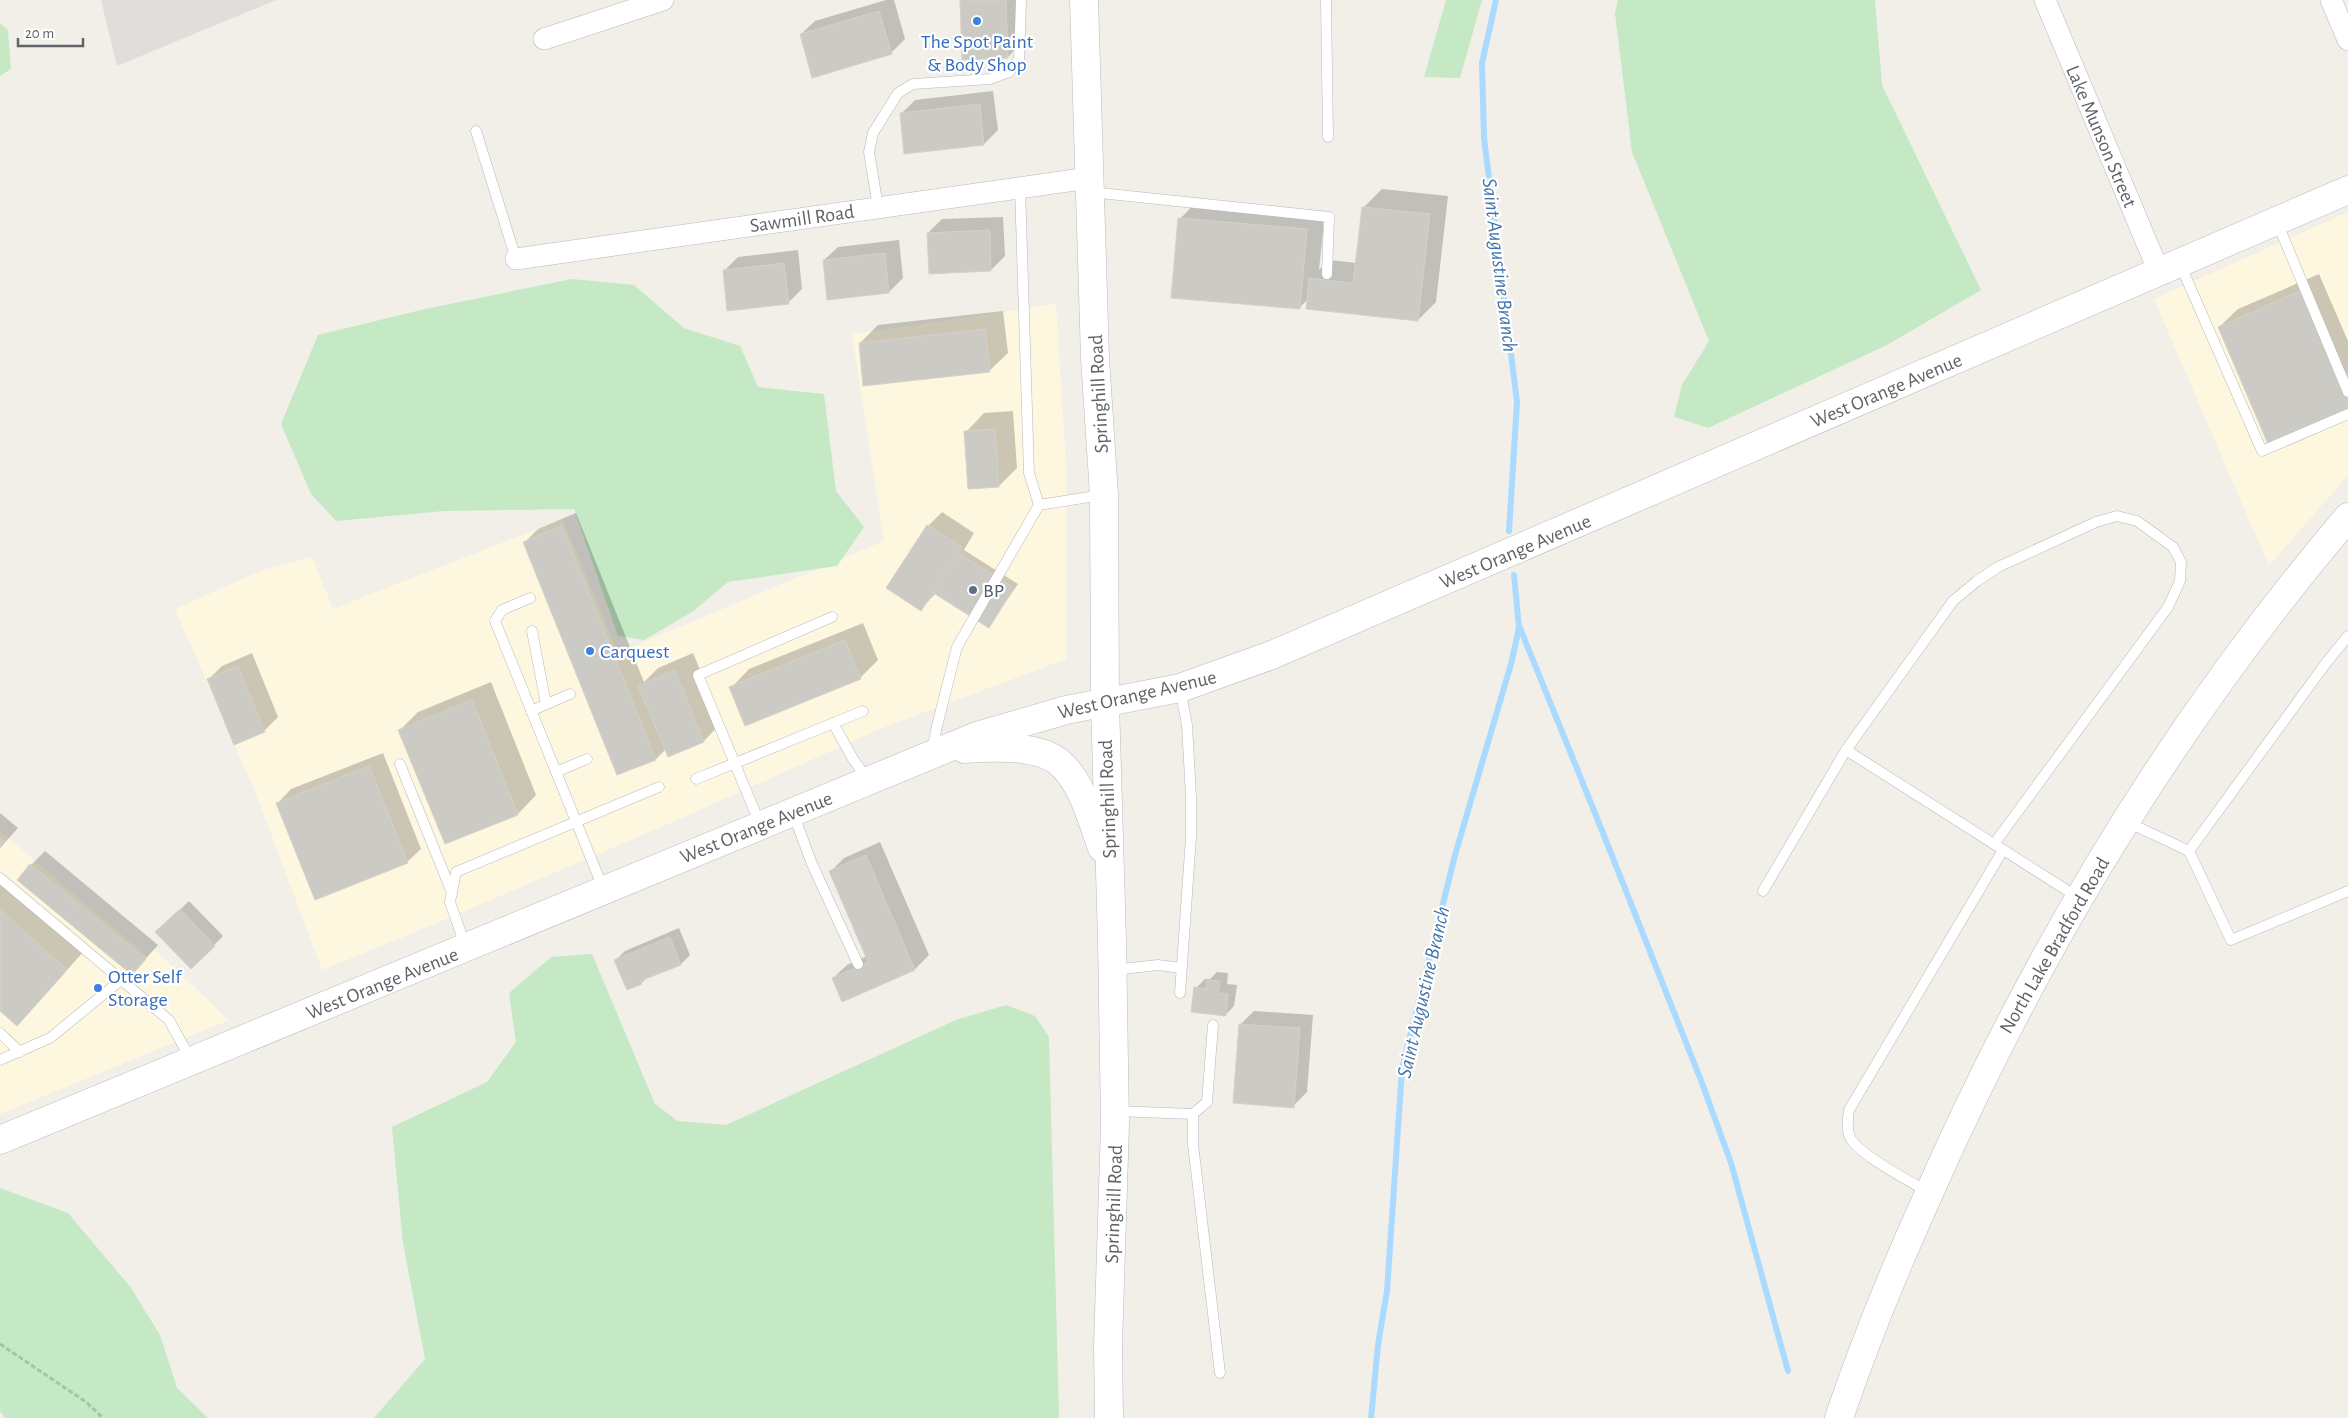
<svg xmlns="http://www.w3.org/2000/svg" width="2348" height="1418" font-family="'Alegreya Sans',sans-serif">
<style>
.commercial{fill:#fef7e0}
.industrial{fill:#e0deda}
.green{fill:#c5e8c5}
.shadow{fill:#0003}
.lines{fill:none;stroke-linecap:round;stroke-linejoin:round}
.stream{stroke:#aadaff;stroke-width:6}
.building{fill:#cccac5;stroke:#d6d1c6}
.service-casing{stroke:#b5b8bc;stroke-width:11}
.minor-casing{stroke:#b5b8bc;stroke-width:22}
.secondary-casing{stroke:#b6babf;stroke-width:29}
.path{stroke:#9cc7a9;stroke-width:3;stroke-dasharray:5 2.5;stroke-linecap:butt}
.service{stroke:#fff;stroke-width:10}
.minor{stroke:#fff;stroke-width:21}
.secondary{stroke:#fff;stroke-width:28}
.shop-dot{fill:#3f7fe0;stroke:#fff;stroke-width:2}
.service-dot{fill:#5c6f8a;stroke:#fff;stroke-width:2}
.labels{text-anchor:middle;stroke-width:4.5;stroke-linejoin:round;paint-order:stroke}
.shop-label{font-size:20px;fill:#366cbe;stroke:#fff;text-anchor:start}
.street-label{font-size:20px;fill:#5f6368;stroke:#fff}
.service-label{font-size:20px;fill:#4e5e75;stroke:#fff;text-anchor:start}
.water-label{font-size:21px;font-style:italic;fill:#4174aa;stroke:#fff}
</style>
<rect width="100%" height="100%" fill="#f1efe8"/>
<g class="commercial">
<polygon points="2348,212 2348,475 2269,566 2154,299"/>
<polygon points="1056,304 1066,467 1066,659 882,728 684,817 432,925 322,970 256,794 175,609 263,570 312,557 333,609 563,519 618,653 884,541 852,334"/>
<polygon points="0,831 147,956 154,949 229,1020 0,1114"/>
</g>
<polygon class="industrial" points="101,0 276,0 117,66"/>
<g class="green">
<polygon points="1446,0 1482,0 1460,78 1424,77"/>
<polygon points="1618,0 1875,0 1882,85 1981,290 1887,345 1708,428 1674,417 1682,385 1709,341 1632,152 1615,13"/>
<polygon points="0,23 8,30 11,69 0,76"/>
<polygon points="572,279 634,285 684,328 740,346 758,387 824,394 836,491 864,527 837,566 728,582 692,612 644,640 618,636 574,509 444,511 336,521 311,494 281,424 318,335 425,309"/>
<polygon points="592,954 655,1104 678,1121 726,1125 956,1020 1006,1005 1035,1016 1049,1037 1059,1418 374,1418 425,1359 403,1243 392,1127 487,1082 516,1042 509,993 551,957"/>
<polygon points="0,1188 68,1213 131,1288 160,1335 177,1388 208,1418 5,1418 0,1411"/>
</g>
<g class="shadow">
<polygon points="886,0 894,0 905,39 891,53 801,34 815,21"/>
<polygon points="961,0 1020,0 1021,43 1008,57"/>
<polygon points="993,91 998,130 984,144 901,114 915,100"/>
<polygon points="1382,189 1448,196 1436,302 1418,320 1308,299 1299,308 1180,219 1198,200 1325,211 1319,270 1329,260 1357,263 1363,208"/>
<polygon points="1003,217 1005,256 991,270 928,233 942,219"/>
<polygon points="899,240 903,278 889,292 824,260 838,247"/>
<polygon points="798,250 802,289 788,303 724,271 738,257"/>
<polygon points="2319,274 2348,341 2348,409 2219,327 2238,309"/>
<polygon points="1003,311 1008,353 989,371 860,343 878,325"/>
<polygon points="1013,411 1017,468 999,486 966,432 984,413"/>
<polygon points="942,512 974,533 964,550 1018,584 989,626 936,593 921,609 888,588 928,526"/>
<polygon points="576,513 644,682 658,668 693,653 722,722 704,741 668,755 666,749 656,759 618,774 524,543 538,529"/>
<polygon points="863,623 878,660 860,678 731,688 749,669"/>
<polygon points="252,653 278,717 264,731 208,680 222,666"/>
<polygon points="491,682 536,795 518,814 445,843 400,730 418,712"/>
<polygon points="383,753 421,849 407,862 278,803 291,789"/>
<polygon points="0,813 18,828 0,848"/>
<polygon points="880,842 929,955 915,969 843,1000 833,978 847,965 867,956 830,872 844,858"/>
<polygon points="45,851 158,945 132,974 31,865"/>
<polygon points="0,875 84,951 35,1006 0,1009"/>
<polygon points="189,901 223,936 214,945 157,932"/>
<polygon points="679,928 690,955 681,964 647,978 641,983 616,960 625,951"/>
<polygon points="1217,972 1228,973 1227,984 1237,985 1234,1006 1225,1015 1196,988 1205,979 1210,979"/>
<polygon points="1254,1011 1313,1015 1307,1092 1293,1106 1240,1025"/>
</g>
<g class="lines">
<g class="stream">
<polyline points="1496,0 1482,63 1484,138 1517,402 1509,531"/>
<polyline points="1520,628 1603,833 1702,1083 1731,1163 1788,1371"/>
<polyline points="1371,1418 1378,1345 1387,1291 1402,1069 1455,855 1511,664 1519,628 1514,575"/>
</g>
</g>
<g class="building">
<polygon points="960,0 1006,0 1008,58 962,60"/>
<polygon points="879,11 892,54 812,78 800,34"/>
<polygon points="980,104 984,145 904,154 900,113"/>
<polygon points="1362,207 1430,214 1418,321 1306,309 1309,278 1353,283"/>
<polygon points="1178,218 1307,229 1300,309 1171,298"/>
<polygon points="990,230 991,271 929,274 927,233"/>
<polygon points="885,253 889,293 827,300 823,260"/>
<polygon points="784,263 789,304 727,311 723,270"/>
<polygon points="2300,291 2348,401 2348,410 2268,444 2218,327"/>
<polygon points="985,329 990,372 863,386 859,343"/>
<polygon points="995,429 999,487 968,489 964,431"/>
<polygon points="927,525 962,547 921,611 886,588"/>
<polygon points="562,526 656,760 617,775 523,542"/>
<polygon points="958,553 1014,588 989,628 932,592"/>
<polygon points="845,640 861,679 745,726 729,687"/>
<polygon points="238,666 265,732 234,745 207,679"/>
<polygon points="675,670 704,742 668,757 638,686"/>
<polygon points="472,700 518,815 445,844 398,730"/>
<polygon points="369,766 408,863 315,900 276,803"/>
<polygon points="0,838 5,842 0,848"/>
<polygon points="866,855 915,970 842,1002 832,978 868,962 829,871"/>
<polygon points="30,864 146,959 132,975 17,880"/>
<polygon points="180,909 215,946 191,969 155,932"/>
<polygon points="0,910 67,970 17,1026 0,1011"/>
<polygon points="670,937 681,965 640,981 642,984 627,990 614,960"/>
<polygon points="1207,980 1220,981 1218,993 1228,994 1226,1016 1191,1012 1194,987 1206,989"/>
<polygon points="1239,1024 1300,1028 1294,1108 1233,1103"/>
</g>
<g class="lines">
<g class="service-casing">
<g id="service">
<polyline points="1326,0 1328,137"/>
<polyline points="476,131 516,259"/>
<polyline points="1090,192 1329,217 1327,274"/>
<polyline points="878,207 869,152 873,133 898,93 913,84 990,79 1009,72 1019,60 1021,0"/>
<polyline points="2277,222 2348,392"/>
<polyline points="2180,264 2262,451 2348,414"/>
<polyline points="1039,505 1102,495"/>
<polyline points="530,598 502,610 495,621 603,888"/>
<polyline points="532,631 546,704"/>
<polyline points="531,711 570,694"/>
<polyline points="833,723 853,759 868,780"/>
<polyline points="1846,750 2079,898"/>
<polyline points="932,751 937,726 957,647 1039,505 1029,473 1020,187"/>
<polyline points="400,764 452,893"/>
<polyline points="556,772 587,759"/>
<polyline points="696,779 863,711"/>
<polyline points="793,813 812,864 858,964"/>
<polyline points="2127,822 2189,851 2231,940 2348,891"/>
<polyline points="760,824 698,675 832,617"/>
<polyline points="2189,851 2326,663 2348,636"/>
<polyline points="0,878 169,1020 191,1060"/>
<polyline points="1763,891 1846,750 1953,601 1977,581 1998,567 2096,522 2117,516 2137,521 2173,547 2181,562 2180,581 2168,607 1994,844"/>
<polyline points="465,945 450,902 456,872 659,787"/>
<polyline points="1113,970 1158,965 1181,968"/>
<polyline points="1180,993 1191,837 1191,797 1187,725 1180,689"/>
<polyline points="0,1033 20,1052"/>
<polyline points="0,1060 50,1038 121,980"/>
<polyline points="1115,1111 1193,1114 1207,1102 1213,1025"/>
<polyline points="1193,1114 1193,1144 1220,1373"/>
<path d="M1928 1192C1910 1181 1857 1154 1850 1137 1846 1129 1848 1118 1849 1110L2003 850"/>
</g>
</g>
<g class="minor-casing">
<g id="minor">
<polyline points="2045,0 2159,272"/>
<polyline points="2331,0 2348,40"/>
<polyline points="544,39 663,0"/>
<polyline points="516,259 1089,178"/>
</g>
</g>
<g class="secondary-casing">
<g id="secondary">
<polyline points="1084,0 1095,358 1104,495 1105,703 1112,940 1115,1124 1108,1346 1109,1418"/>
<path d="M964 749C991 747 1040 744 1061 764 1083 784 1092 821 1102 848"/>
<polyline points="0,1140 977,736 1066,710 1180,688 1272,655 2348,190"/>
<path d="M1839 1418C1864 1344 1894 1271 1926 1200 2034 954 2174 722 2348 517"/>
</g>
</g>
<polyline class="path" points="0,1344 86,1402 103,1418"/>
<use href="#service" class="service"/>
<use href="#minor" class="minor"/>
<use href="#secondary" class="secondary"/>
</g>
<g class="shop-dot">
<circle cx="977" cy="21" r="5"/>
<circle cx="590" cy="651" r="5"/>
<circle cx="98" cy="988" r="5"/>
</g>
<circle class="service-dot" cx="973" cy="590" r="5"/>
<g class="labels">
<g class="shop-label">
<text x="977" y="48" text-anchor="middle">The Spot Paint<tspan x="977" dy="23">&amp; Body Shop</tspan></text>
<text x="600" y="658">Carquest</text>
<text x="108" y="983">Otter Self<tspan x="108" dy="23">Storage</tspan></text>
</g>
<g class="street-label">
<text transform="translate(2102 136) rotate(67)" y="7">Lake Munson Street</text>
<text transform="translate(802 218) rotate(-8)" y="7">Sawmill Road</text>
<text transform="translate(1886 390) rotate(-23)" y="7">West Orange Avenue</text>
<text transform="translate(1098 394) rotate(-93)" y="7">Springhill Road</text>
<text transform="translate(1515 551) rotate(-23)" y="7">West Orange Avenue</text>
<text transform="translate(1137 694) rotate(-13)" y="7">West Orange Avenue</text>
<text transform="translate(1107 799) rotate(-92)" y="7">Springhill Road</text>
<text transform="translate(756 827) rotate(-22)" y="7">West Orange Avenue</text>
<text transform="translate(2054 945) rotate(-60)" y="7">North Lake Bradford Road</text>
<text transform="translate(382 983) rotate(-22)" y="7">West Orange Avenue</text>
<text transform="translate(1113 1204) rotate(-88)" y="7">Springhill Road</text>
</g>
<g class="service-label">
<text x="983" y="597">BP</text>
</g>
<g class="water-label">
<text transform="translate(1500 265) rotate(83)" y="7">Saint Augustine Branch</text>
<text transform="translate(1423 992) rotate(-77)" y="7">Saint Augustine Branch</text>
</g>
</g>
<path d="M18 38v8h65v-8" fill="none" stroke="#5f6368" stroke-width="2.5"/>
<text x="25" y="38" font-size="15" fill="#5f6368" stroke="#ffffff" stroke-width="4" paint-order="stroke">20 m</text>
</svg>
